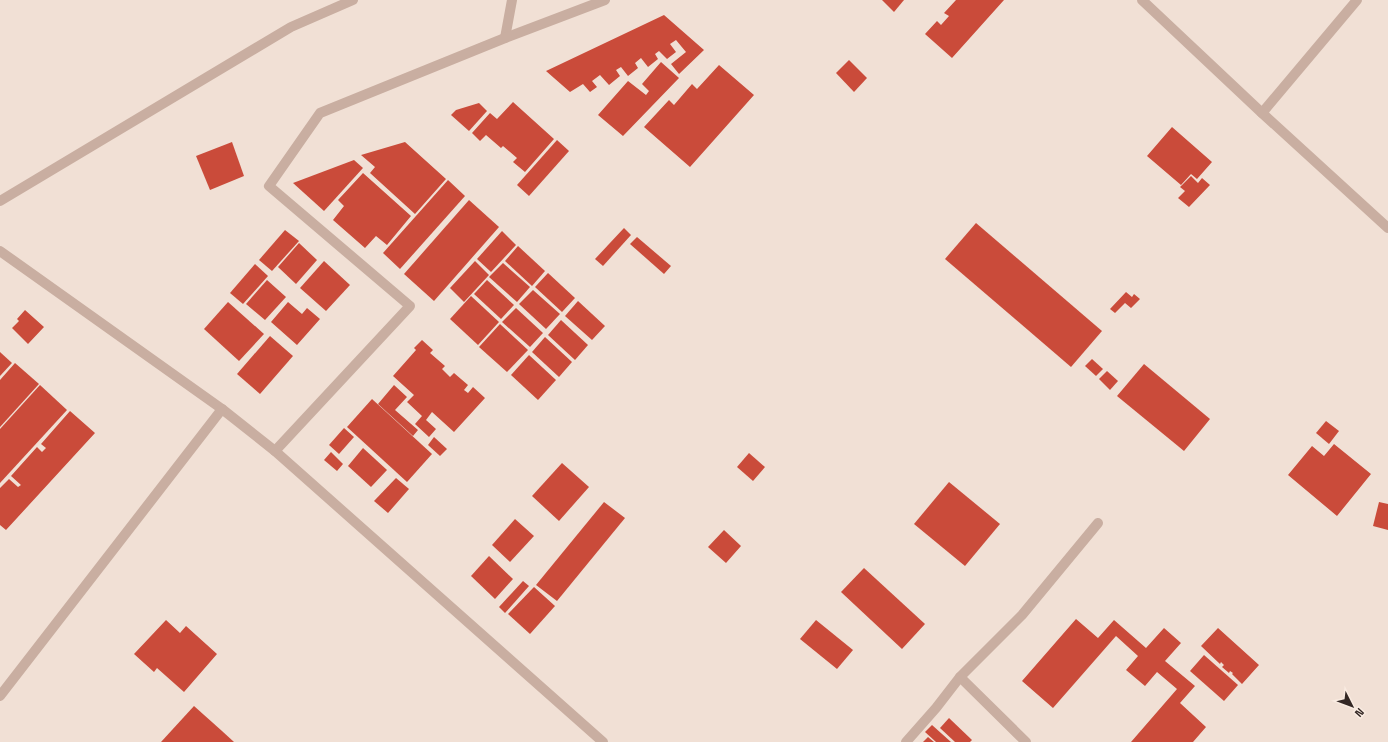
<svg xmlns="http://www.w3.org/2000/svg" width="1388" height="742" font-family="'Space Grotesk',sans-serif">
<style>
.building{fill:#ca4b3a}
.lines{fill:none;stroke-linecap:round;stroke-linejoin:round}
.minor{stroke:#c9aea1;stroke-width:10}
</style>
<rect width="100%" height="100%" fill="#f1e0d5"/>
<g class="building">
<polygon points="882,0 904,0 894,12"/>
<polygon points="956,0 1004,0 952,58 925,34 937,21 941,25 949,16 944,13"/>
<polygon points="664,15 704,50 679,74 671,64 686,52 676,40 670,44 676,52 667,59 659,51 655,54 658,59 648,67 641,58 635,63 638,68 628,76 621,67 616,70 620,76 609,85 600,75 592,81 597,87 590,92 583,84 570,92 546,71"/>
<polygon points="849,60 867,78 854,92 836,73"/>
<polygon points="661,62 679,78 623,136 598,115 628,81 646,95 649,91 642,84"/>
<polygon points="719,65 754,95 690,167 644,127 669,100 674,105 692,84 697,89"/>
<polygon points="513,102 554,139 525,172 513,162 517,158 503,146 501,148 486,135 480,141 472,133 490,113 497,119"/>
<polygon points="479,103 487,111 469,131 451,115 456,110"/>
<polygon points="1172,127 1212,162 1197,179 1191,174 1181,185 1147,156"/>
<polygon points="557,140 569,151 529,196 517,185"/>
<polygon points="232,142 244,176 210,190 196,156"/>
<polygon points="405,142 446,179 415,214 370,173 375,167 361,155"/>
<polygon points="354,160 363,168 324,211 293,183"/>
<polygon points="363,173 411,216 387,245 376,236 365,248 333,220 344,206 338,200"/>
<polygon points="1191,176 1198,183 1202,178 1210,185 1189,207 1178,198 1185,191 1180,187"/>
<polygon points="448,180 465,196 400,269 383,253"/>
<polygon points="469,200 499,227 434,301 404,274"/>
<polygon points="976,223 1102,331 1071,367 945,259"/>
<polygon points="624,228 631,235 603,266 595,259"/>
<polygon points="285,230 299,241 272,271 259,260"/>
<polygon points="502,231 516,245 491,272 477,259"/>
<polygon points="637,237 671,266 664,274 630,244"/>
<polygon points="299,243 317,260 296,284 278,267"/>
<polygon points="518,246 545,271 532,286 505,261"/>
<polygon points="324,261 350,285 326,311 300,288"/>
<polygon points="475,261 489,275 464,302 450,288"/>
<polygon points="503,263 530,287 517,302 489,277"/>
<polygon points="255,264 268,276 243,304 230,293"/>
<polygon points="548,273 575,298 562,312 535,287"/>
<polygon points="267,280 286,297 265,320 246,304"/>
<polygon points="487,280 514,305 501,319 474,294"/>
<polygon points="533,290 560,314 546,329 519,304"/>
<polygon points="1126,292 1132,297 1134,294 1140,299 1131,308 1125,303 1115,313 1110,309"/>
<polygon points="471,296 499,322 478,345 450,319"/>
<polygon points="578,301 605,326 592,340 565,316"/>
<polygon points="228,302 264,334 239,361 204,329"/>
<polygon points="288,302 302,314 307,308 320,319 297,345 271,322"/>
<polygon points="516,308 543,333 530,347 502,322"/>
<polygon points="25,310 44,327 28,344 12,328 19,321 17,319"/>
<polygon points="561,320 588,345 575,360 548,335"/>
<polygon points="500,324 528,350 507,372 479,347"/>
<polygon points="270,336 293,356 260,394 237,374"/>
<polygon points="545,337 572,362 559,377 532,352"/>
<polygon points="422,340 433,350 430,353 445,366 442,369 450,377 454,373 468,385 464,390 468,393 473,387 485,398 454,432 432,412 426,420 436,429 429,437 415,424 422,416 407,402 414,395 393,376 416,350 414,348"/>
<polygon points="0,352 12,363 0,376"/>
<polygon points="529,355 556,380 538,400 511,375"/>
<polygon points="1092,359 1103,369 1096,376 1085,366"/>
<polygon points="15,363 39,384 0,427 0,380"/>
<polygon points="1144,364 1210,419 1184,451 1117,396"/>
<polygon points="1107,371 1118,381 1110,390 1099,379"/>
<polygon points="40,385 67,410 0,483 0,429"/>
<polygon points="394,385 407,397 395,410 418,430 413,436 378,404"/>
<polygon points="372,399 432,454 407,482 347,427"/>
<polygon points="70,411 95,433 6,530 0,525 0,488 9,479 18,487 21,485 11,476 37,447 42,452 46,448 41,444"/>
<polygon points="1326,421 1339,431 1329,444 1316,433"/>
<polygon points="344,428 354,437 339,454 329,445"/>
<polygon points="434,437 447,449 440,456 428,445"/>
<polygon points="1334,444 1371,474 1337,516 1288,475 1312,446 1324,456"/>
<polygon points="363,448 387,470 371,487 348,466"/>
<polygon points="331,452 343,464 337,471 324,460"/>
<polygon points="749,453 765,467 753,481 737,467"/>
<polygon points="562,463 589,487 559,521 532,496"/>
<polygon points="396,478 409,489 388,513 374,501"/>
<polygon points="949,482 1000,524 965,566 914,524"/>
<polygon points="604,502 625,518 557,601 536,585"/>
<polygon points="1379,502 1388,504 1388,530 1373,526"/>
<polygon points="515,519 534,536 510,562 492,545"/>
<polygon points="724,530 741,546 726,563 708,547"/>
<polygon points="489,556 513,579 495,599 471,576"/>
<polygon points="864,568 925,624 902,649 841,592"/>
<polygon points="523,581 529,586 505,613 499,607"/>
<polygon points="534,587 555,606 530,634 508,614"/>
<polygon points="1076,619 1098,638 1114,620 1146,648 1164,628 1181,643 1165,661 1195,686 1180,703 1206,727 1193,742 1131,742 1177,689 1157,672 1145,686 1126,670 1138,656 1116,636 1053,708 1022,681"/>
<polygon points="166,620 180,633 186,626 217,654 184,692 157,668 154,672 134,654"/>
<polygon points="816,620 853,650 837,669 800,639"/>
<polygon points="1218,628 1259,665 1242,684 1232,674 1233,673 1230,671 1229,673 1222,667 1224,665 1221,662 1220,664 1201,646"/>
<polygon points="1204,655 1238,685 1224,701 1190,671"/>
<polygon points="194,706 222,731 234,742 161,742"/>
<polygon points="949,718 972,740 970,742 955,742 940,728"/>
<polygon points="932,725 951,742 936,742 925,732"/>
<polygon points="928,737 934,742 923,742"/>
</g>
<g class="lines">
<g class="minor">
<polyline points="1142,0 1262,113 1388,228"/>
<polyline points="505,38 512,0"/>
<polyline points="1262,113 1357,0"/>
<polyline points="0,201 291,27 353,0"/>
<polyline points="0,251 222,409 275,451 603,742"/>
<polyline points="275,451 410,306 269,186 320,113 505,38 605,0"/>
<polyline points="960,677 1026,742"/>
<polyline points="0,696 222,409"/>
<polyline points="906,742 936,708 960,677 1022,615 1098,523"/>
</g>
</g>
<g transform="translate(1352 706) rotate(132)" stroke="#f9ebe1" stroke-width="3" paint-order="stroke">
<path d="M0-3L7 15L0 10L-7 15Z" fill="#332724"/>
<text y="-6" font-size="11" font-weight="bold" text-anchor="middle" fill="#332724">N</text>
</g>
</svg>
